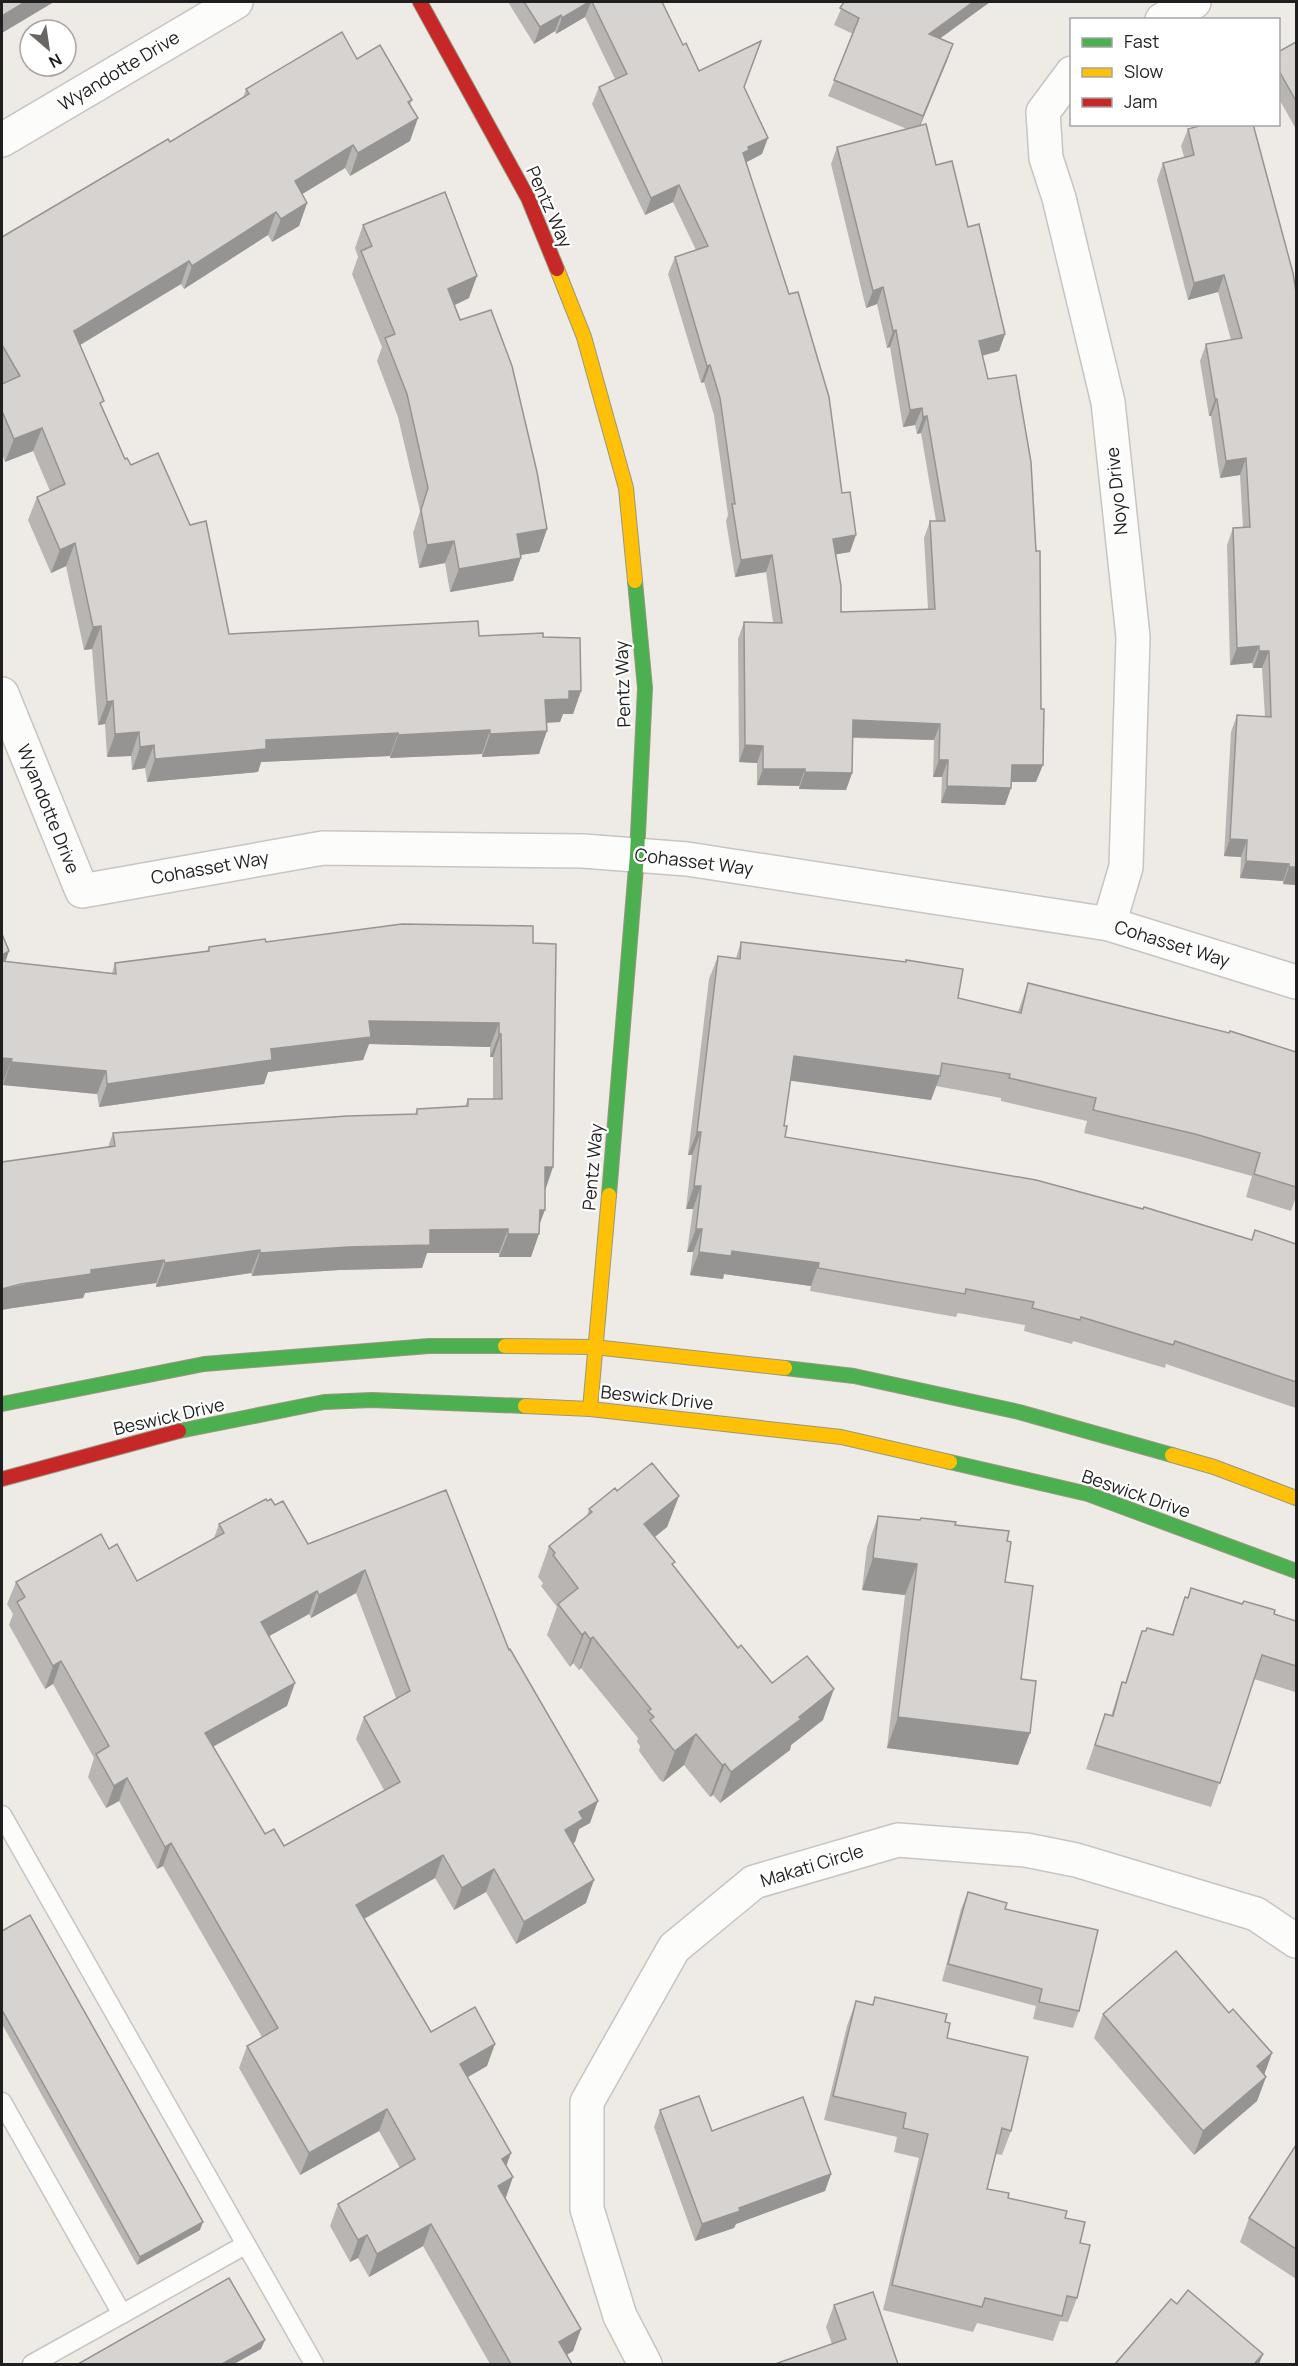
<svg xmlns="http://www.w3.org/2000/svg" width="1298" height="2366" font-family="Manrope,sans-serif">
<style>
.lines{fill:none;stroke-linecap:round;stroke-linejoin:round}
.lane-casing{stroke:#c6c5c3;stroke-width:21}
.street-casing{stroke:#c6c5c3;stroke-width:36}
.fast-casing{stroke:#98987e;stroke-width:16}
.slow-casing{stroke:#98987e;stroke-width:16}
.jam-casing{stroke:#98987e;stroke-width:16}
.lane{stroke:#fcfcfb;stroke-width:18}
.street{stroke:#fcfcfb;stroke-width:33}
.fast{stroke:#4caf50;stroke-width:14}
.slow{stroke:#ffc107;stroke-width:14}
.jam{stroke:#c62828;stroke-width:14}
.wall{fill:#b8b5b3;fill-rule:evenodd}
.shaded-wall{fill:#969492}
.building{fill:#d6d3d0;stroke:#969492;stroke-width:1.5;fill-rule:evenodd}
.labels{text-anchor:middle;stroke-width:4.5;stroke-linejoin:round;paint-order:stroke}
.street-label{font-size:18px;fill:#1f1f1f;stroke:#fff}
</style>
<rect width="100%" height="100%" fill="#eeebe7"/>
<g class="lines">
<g class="lane-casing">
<g id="lane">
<polyline points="2,1815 314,2364"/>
<polyline points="2,2102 122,2314 32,2364"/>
<polyline points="122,2314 245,2245"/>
</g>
</g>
<g class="street-casing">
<g id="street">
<polyline points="1162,20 1194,2"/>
<polyline points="1072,73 1043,112 1046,158 1059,198 1108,402 1133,637 1126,867 1109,924"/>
<polyline points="2,140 236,2"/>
<polyline points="2,694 82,891 323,848 583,851 687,859 1109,924 1296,982"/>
<polyline points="645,2364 620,2316 587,2209 587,2102 674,1948 754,1882 898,1840 1026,1850 1076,1860 1256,1914 1296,1941"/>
</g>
</g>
<g class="fast-casing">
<g id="fast">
<polyline points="609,1195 637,855 645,688 635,581"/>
<polyline points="785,1368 854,1376 1019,1412 1172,1455"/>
<polyline points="2,1404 204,1364 429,1346 505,1346"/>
<polyline points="179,1431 324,1402 372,1400 525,1406"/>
<polyline points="950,1462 1088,1494 1296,1571"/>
</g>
</g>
<g class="slow-casing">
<g id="slow">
<polyline points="557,269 584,337 626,488 635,581"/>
<polyline points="505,1346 594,1347 785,1368"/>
<polyline points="525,1406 590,1409 841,1437 950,1462"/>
<polyline points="590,1409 609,1195"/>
<polyline points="1172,1455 1214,1467 1296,1498"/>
</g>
</g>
<g class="jam-casing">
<g id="jam">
<polyline points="420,2 528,198 557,269"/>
<polyline points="2,1479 179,1431"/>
</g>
</g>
<use href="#lane" class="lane"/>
<use href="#street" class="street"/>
<use href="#fast" class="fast"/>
<use href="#slow" class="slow"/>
<use href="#jam" class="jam"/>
</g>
<g class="wall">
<polygon points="508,2 662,2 683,45 699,71 744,87 762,154 746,162 850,552 836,554 841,612 928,609 924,538 930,521 936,521 921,433 917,434 915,425 903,427 890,347 887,348 877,304 866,308 831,164 837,147 907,129 828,96 853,34 834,25 844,2 990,2 939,38 953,44 920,126 936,165 968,227 1005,334 999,351 982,356 1036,782 1011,782 1011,788 1005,805 941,803 942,777 933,777 934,740 852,738 852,773 846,790 799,789 799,786 757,785 757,763 739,762 738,639 744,622 773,622 766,572 735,577 726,521 728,515 714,415 704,382 701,383 668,274 675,257 696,250 673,202 645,215 592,104 599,87 615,79 585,17 556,34 555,31 534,44"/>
<polygon points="1296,42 1296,129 1278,97 1278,52"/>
<polygon points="357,59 412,100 410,105 410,141 350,176 345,168 302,194 307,203 299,226 272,242 268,235 184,289 181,284 80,345 102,407 125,459 131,465 229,634 543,637 581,691 573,714 563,714 560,722 547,723 539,754 482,757 482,754 390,758 390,756 261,762 258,772 147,782 145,768 132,770 131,756 107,757 105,724 98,725 92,649 84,650 66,566 51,573 28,520 37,497 50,491 33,451 5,462 2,453 2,237 170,142 243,98 246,89"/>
<polygon points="1188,129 1296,292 1296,885 1283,884 1283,881 1240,878 1241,857 1224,856 1231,732 1237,715 1265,717 1262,668 1253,668 1252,663 1230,665 1227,545 1233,528 1243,528 1240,475 1220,478 1211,416 1209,416 1200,361 1206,344 1231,340 1218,292 1188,300 1157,180 1163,163 1184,157 1181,146"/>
<polygon points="363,225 469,298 455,305 547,529 539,552 520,555 513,581 450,592 445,563 419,568 413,533 420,511 398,417 377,361 382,347 352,274 358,257 355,248"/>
<polygon points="2,934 9,951 5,961 112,973 115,963 207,951 209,947 266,942 533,943 545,1191 540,1224 531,1257 499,1257 499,1253 427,1253 422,1268 339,1270 252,1276 251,1273 156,1287 156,1283 85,1293 83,1298 13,1308 108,1147 113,1133 415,1114 417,1109 465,1106 468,1099 493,1099 493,1057 490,1057 490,1047 369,1044 363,1060 268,1072 264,1084 99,1107 97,1094 3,1085"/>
<polygon points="741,942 958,998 1018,1012 1028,983 1296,1052 1296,1197 1291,1211 1246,1197 1252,1176 1186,1158 1084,1133 1087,1121 1001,1101 1001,1098 936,1086 931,1100 790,1080 784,1126 785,1137 1252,1240 1296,1244 1296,1408 1166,1364 1165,1368 1073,1341 1072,1344 1024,1331 1025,1325 958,1313 956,1317 810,1291 811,1286 724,1274 723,1279 690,1275 693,1252 687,1252 693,1209 686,1209 692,1155 688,1155 709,979 718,956 736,958"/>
<path d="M446 1490 509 1650 590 1823 579 1829 575 1842 573 1843 586 1903 516 1944 486 1892 454 1910 435 1878 364 1919 431 2032 487 2066 468 2077 506 2166 505 2199 581 2329 573 2351 567 2355 572 2364H490L423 2246 369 2277 358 2258 350 2262 330 2226 338 2204 400 2168 379 2131 300 2175 239 2068 247 2046 262 2037 163 1866 157 1869 119 1801 106 1808 88 1777 94 1758 53 1684 45 1689 9 1625 13 1614 7 1604 16 1582 109 1549 137 1581 214 1538 219 1524 267 1501 275 1505 308 1544ZM356 1593 396 1698 364 1717 356 1739 384 1790 284 1846 265 1834 213 1747 287 1706 269 1636 309 1614 311 1618Z"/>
<polygon points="617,1491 679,1496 667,1527 655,1537 673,1566 738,1648 772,1683 823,1720 791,1745 790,1750 720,1803 713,1795 710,1797 684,1765 663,1782 660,1780 639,1751 640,1746 637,1742 638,1738 581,1668 579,1670 573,1663 570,1667 547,1635 557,1607 541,1586 543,1583 538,1577 549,1546 587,1516 589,1509"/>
<polygon points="878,1516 955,1525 1007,1541 1005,1582 1021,1679 1018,1765 887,1748 905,1595 862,1590 867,1547"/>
<polygon points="1185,1597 1274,1614 1296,1621 1296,1690 1295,1692 1254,1679 1211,1807 1086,1769 1105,1714 1111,1716 1122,1682 1125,1683 1142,1631 1172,1635"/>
<polygon points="968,1892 1079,2011 1073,2028 1033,2019 1036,2006 942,1981 961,1909"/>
<polygon points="2,1931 200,2230 137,2265 2,2024"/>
<polygon points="875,1997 945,2022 947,2038 1011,2131 1002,2155 996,2154 987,2189 1008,2198 1065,2218 1080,2243 1077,2298 1068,2322 1060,2321 1053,2341 977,2323 973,2332 883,2310 919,2158 894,2152 897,2137 824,2120 847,2026 856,2001 872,2005"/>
<polygon points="1103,2014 1272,2053 1264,2074 1266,2077 1257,2101 1194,2155 1094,2038"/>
<polygon points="660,2110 712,2131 831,2174 825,2191 736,2224 734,2228 695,2241 654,2127"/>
<polygon points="1296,2145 1296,2279 1240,2242 1249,2218"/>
<polygon points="834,2305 898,2364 832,2344 826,2327"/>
</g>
<g class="shaded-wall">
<polygon points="25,2 54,2 2,33 2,16"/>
<polygon points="589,2 591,2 585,17 556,34 562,18"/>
<polygon points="973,2 990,2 923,51 929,34"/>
<polygon points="561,15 555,31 534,44 540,27"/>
<polygon points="953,44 947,61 917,133 923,116"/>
<polygon points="418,118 410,141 350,176 358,153"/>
<polygon points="768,138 762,154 745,163 743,153 748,147"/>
<polygon points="353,145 345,168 286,204 295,181"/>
<polygon points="679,185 673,202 645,215 651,198"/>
<polygon points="307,203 299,226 272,242 281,219"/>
<polygon points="276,212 268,235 184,289 192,266"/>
<polygon points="189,261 181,284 65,354 74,331"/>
<polygon points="1224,275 1218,292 1188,300 1194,283"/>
<polygon points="477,276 469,298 440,312 448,289"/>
<polygon points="883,287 877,304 866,308 873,291"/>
<polygon points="896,330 890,347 887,348 893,331"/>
<polygon points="1005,334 999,351 973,358 979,341"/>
<polygon points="710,365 704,382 701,383 707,366"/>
<polygon points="1215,399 1217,399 1211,416 1209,416"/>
<polygon points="922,408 915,425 903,427 910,410"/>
<polygon points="927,416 921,433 917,434 923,417"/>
<polygon points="42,428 33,451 5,462 14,439"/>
<polygon points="1246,458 1240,475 1220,478 1226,461"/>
<polygon points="547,529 539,552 509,557 517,534"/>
<polygon points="856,535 850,552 827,556 833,539"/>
<polygon points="454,541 445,563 419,568 427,545"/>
<polygon points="75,543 66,566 51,573 60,550"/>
<polygon points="772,555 766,572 735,577 741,560"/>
<polygon points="521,558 513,581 450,592 459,569"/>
<polygon points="101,626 92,649 84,650 93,627"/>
<polygon points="1259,646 1252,663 1230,665 1237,648"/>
<polygon points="1259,651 1269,651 1262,668 1253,668"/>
<polygon points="569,691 581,691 573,714 563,714 560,722 537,723 545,700"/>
<polygon points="113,701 105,724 98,725 107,702"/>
<polygon points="853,720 940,724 934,740 846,737"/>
<polygon points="490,730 482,754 390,758 398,735"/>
<polygon points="547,731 539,754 482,757 490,734"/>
<polygon points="139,732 131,756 107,757 115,734"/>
<polygon points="398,733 390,756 261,762 258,772 147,782 155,759 266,740"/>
<polygon points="154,745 145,768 132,770 140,747"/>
<polygon points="745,745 763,746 757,763 739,762"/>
<polygon points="939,760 948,760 942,777 933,777"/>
<polygon points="1012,765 1043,765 1036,782 1006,782"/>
<polygon points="763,769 805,769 799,786 757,785"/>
<polygon points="805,772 852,773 846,790 799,789"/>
<polygon points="947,786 1011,788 1005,805 941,803"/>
<polygon points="1230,839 1247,840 1241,857 1224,856"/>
<polygon points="1246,861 1289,864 1283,881 1240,878"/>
<polygon points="1289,867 1296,867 1296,885 1283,884"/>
<polygon points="9,951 2,972 2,955"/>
<polygon points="369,1021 499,1023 490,1047 369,1044 363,1060 268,1072 264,1084 99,1107 107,1084 271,1049"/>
<polygon points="499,1034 501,1034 493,1057 490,1057"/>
<polygon points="794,1056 940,1076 931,1100 785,1080"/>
<polygon points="2,1058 12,1059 3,1082 2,1082"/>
<polygon points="11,1062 106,1071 97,1094 3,1085"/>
<polygon points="697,1132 701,1132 692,1155 688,1155"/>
<polygon points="545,1167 553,1167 545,1191"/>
<polygon points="694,1186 701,1186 693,1209 686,1209"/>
<polygon points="540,1210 545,1210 536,1233"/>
<polygon points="508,1229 499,1253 427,1253 422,1268 339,1270 252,1276 260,1253 430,1230"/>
<polygon points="696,1229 702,1229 693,1252 687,1252"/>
<polygon points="508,1234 539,1234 531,1257 499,1257"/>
<polygon points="260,1250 251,1273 156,1287 165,1263"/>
<polygon points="732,1251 819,1263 811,1286 724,1274 723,1279 690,1275 699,1252"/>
<polygon points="164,1260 156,1283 85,1293 83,1298 13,1308 2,1310 2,1289 91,1270"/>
<polygon points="679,1496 667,1527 632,1555 644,1524"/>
<polygon points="873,1558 917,1564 905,1595 862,1590"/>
<polygon points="365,1570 356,1593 311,1618 319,1595"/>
<polygon points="317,1591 309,1614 253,1645 261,1622"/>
<polygon points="585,1632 573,1663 570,1667 582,1635"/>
<polygon points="593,1637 581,1668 579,1670 590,1639"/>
<polygon points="61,1661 53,1684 45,1689 53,1666"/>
<polygon points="295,1683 287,1706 197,1755 205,1733"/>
<polygon points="834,1689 823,1720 791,1745 790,1750 720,1803 731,1772"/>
<polygon points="898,1717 1030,1733 1018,1765 887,1748"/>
<polygon points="696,1734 684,1765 663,1782 675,1751"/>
<polygon points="725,1764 713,1795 710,1797 722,1765"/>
<polygon points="127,1778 119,1801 106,1808 114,1786"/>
<polygon points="598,1801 590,1823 579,1829 575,1842 557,1852 565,1830 579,1812"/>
<polygon points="171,1843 163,1866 157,1869 165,1847"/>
<polygon points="443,1855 435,1878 348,1928 356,1905"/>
<polygon points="494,1869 486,1892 454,1910 462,1888"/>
<polygon points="594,1880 586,1903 516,1944 524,1922"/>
<polygon points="495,2044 487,2066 452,2086 460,2064"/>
<polygon points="1272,2053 1263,2078 1257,2066"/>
<polygon points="1266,2077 1257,2101 1194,2155 1203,2131"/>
<polygon points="387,2109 379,2131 300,2175 309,2153"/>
<polygon points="511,2153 503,2175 502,2159"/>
<polygon points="831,2174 825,2191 736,2224 734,2228 695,2241 702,2224 739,2208"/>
<polygon points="513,2177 505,2200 498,2186"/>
<polygon points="203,2222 200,2230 137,2265 140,2257"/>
<polygon points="431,2224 423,2246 369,2277 377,2254"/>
<polygon points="367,2235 358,2258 350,2262 358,2240"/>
<polygon points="581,2329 573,2351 551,2364 559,2342"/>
<polygon points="265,2340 261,2349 234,2364 222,2364"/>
<polygon points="1263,2354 1259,2364 1254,2364"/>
</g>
<g class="building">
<polygon points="2,2 25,2 2,16"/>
<polygon points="524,2 589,2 562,18 561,15 540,27"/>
<polygon points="592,2 662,2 683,45 686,43 699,71 761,41 744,87 768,138 748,147 749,150 743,153 789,294 798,292 829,397 842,493 850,492 856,535 833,539 841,586 841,612 935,609 930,521 945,521 927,416 923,417 922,408 910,410 896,330 893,331 883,287 873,291 837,147 926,124 936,165 952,161 968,227 979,224 1005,334 979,341 988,379 1016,375 1031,462 1036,551 1040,551 1041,709 1044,709 1043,765 1012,765 1011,788 947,786 948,760 939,760 940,724 853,720 852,773 805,772 805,769 763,769 763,746 745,745 744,622 782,623 772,555 741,560 732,504 735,504 720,398 710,365 707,366 675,257 708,246 679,185 651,198 599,87 627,74"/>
<polygon points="844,2 973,2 929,34 953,44 923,116 834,80 859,18 840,8"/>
<polygon points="342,32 357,59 380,45 412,100 408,102 418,118 358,153 353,145 295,181 307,203 281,219 276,212 192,266 189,261 74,331 104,401 100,403 125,459 127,458 131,465 158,453 190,525 206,521 229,634 478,621 479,636 543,633 543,637 580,638 581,691 569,691 569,699 545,700 547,731 490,734 490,730 398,735 398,733 266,740 266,749 155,759 154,745 140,747 139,732 115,734 113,701 107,702 101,626 93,627 75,543 60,550 37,497 65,484 42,428 14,439 2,411 2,384 20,376 2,345 2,237 168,139 170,142 249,94 246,89"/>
<polygon points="1296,42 1296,101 1278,69 1278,52"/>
<polygon points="1206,124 1253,124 1293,273 1296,292 1296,867 1289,867 1289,864 1246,861 1247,840 1230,839 1237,715 1271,717 1269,651 1259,651 1259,646 1237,648 1233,528 1250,527 1246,458 1226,461 1217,399 1215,399 1206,344 1242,338 1224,275 1194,283 1163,163 1194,155 1188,129"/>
<polygon points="445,192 477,276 448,289 460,320 491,310 512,366 537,472 547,529 517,534 521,558 459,569 454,541 427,545 421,510 428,488 407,394 385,338 395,334 361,251 372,246 363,225"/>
<polygon points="402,924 533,926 533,943 556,944 553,1167 545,1167 545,1210 540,1210 539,1234 508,1234 508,1229 430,1230 430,1245 348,1247 260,1253 260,1250 165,1263 164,1260 91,1270 91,1274 21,1284 2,1289 2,1162 115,1146 113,1133 347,1116 417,1114 417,1109 468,1106 468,1099 502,1099 501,1034 499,1034 499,1023 369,1021 371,1037 271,1049 272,1060 107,1084 106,1071 11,1062 12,1059 2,1058 2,961 116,974 115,963 209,951 209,947 265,939 266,942"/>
<polygon points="2,934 9,951 2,955"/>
<polygon points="741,942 906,962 906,960 963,969 958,998 1021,1013 1028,983 1229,1033 1230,1031 1296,1052 1296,1187 1254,1174 1260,1153 1195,1134 1093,1110 1096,1098 1009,1078 1010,1074 942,1063 940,1076 794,1056 784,1126 787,1126 785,1137 1036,1180 1143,1209 1144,1207 1252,1240 1255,1230 1296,1244 1296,1382 1175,1341 1173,1345 1081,1317 1080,1320 1032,1308 1034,1302 966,1289 965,1294 818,1268 819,1263 732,1251 731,1256 699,1252 702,1229 696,1229 701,1186 694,1186 701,1132 697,1132 718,956 740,959"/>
<polygon points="652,1463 679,1496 644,1524 675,1562 672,1564 738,1648 741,1645 772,1683 807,1656 834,1689 799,1717 801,1719 731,1772 725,1764 722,1765 696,1734 675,1751 672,1748 650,1720 654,1717 648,1711 651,1709 593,1637 590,1639 585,1632 582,1635 558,1604 578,1588 553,1555 555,1553 549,1546 592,1512 589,1509 615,1488 617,1491"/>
<path d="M446 1490 509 1650 510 1649 598 1801 579 1812 583 1819 565 1830 594 1880 524 1922 494 1869 462 1888 443 1855 356 1905 431 2032 475 2007 495 2044 460 2064 511 2153 502 2159 513 2177 498 2186 581 2329 559 2342 572 2364H511L431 2224 377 2254 367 2235 358 2240 338 2204 415 2159 387 2109 309 2153 247 2046 278 2028 171 1843 165 1847 127 1778 114 1786 96 1754 109 1746 61 1661 53 1666 17 1602 25 1597 16 1582 101 1534 109 1549 117 1544 137 1581 224 1533 219 1524 266 1499 267 1501 271 1499 275 1505 283 1501 308 1544ZM365 1570 410 1691 364 1717 400 1782 284 1846 274 1829 265 1834 205 1733 295 1683 261 1622 317 1591 319 1595Z"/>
<polygon points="878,1516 920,1520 921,1518 956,1522 955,1525 1009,1531 1007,1541 1011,1542 1005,1582 1033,1586 1021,1679 1036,1681 1030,1733 898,1717 917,1564 873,1558"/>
<polygon points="1191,1588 1242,1604 1244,1601 1275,1610 1274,1614 1296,1621 1296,1666 1262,1655 1220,1783 1095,1745 1105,1714 1113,1716 1122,1682 1126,1683 1142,1631 1146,1631 1147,1628 1173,1635 1185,1597 1188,1598"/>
<polygon points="968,1892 1007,1903 1005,1909 1098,1930 1079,2011 1039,2002 1042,1989 948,1964"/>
<polygon points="30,1915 203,2222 140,2257 2,2010 2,1931"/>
<polygon points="1176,1951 1229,2013 1233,2009 1272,2053 1257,2066 1266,2077 1203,2131 1103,2014"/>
<polygon points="875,1997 947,2014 945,2022 950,2023 947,2038 1028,2057 1011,2131 1002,2128 987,2189 1009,2193 1008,2198 1067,2211 1065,2218 1085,2222 1080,2243 1090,2245 1077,2298 1067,2296 1062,2316 985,2298 982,2307 892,2285 928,2134 903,2128 906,2113 833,2096 856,2001 873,2005"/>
<polygon points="699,2096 712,2131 803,2097 831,2174 739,2208 740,2211 702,2224 660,2110"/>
<polygon points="1296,2145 1296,2249 1249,2218"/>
<polygon points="229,2278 265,2340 222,2364 78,2364"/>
<polygon points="1188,2290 1263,2354 1254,2364 1115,2364 1171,2299 1177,2304"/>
<polygon points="873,2292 898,2364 775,2364 846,2339 834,2305"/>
</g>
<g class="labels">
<g class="street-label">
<text transform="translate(119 71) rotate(-31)" y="6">Wyandotte Drive</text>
<text transform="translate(549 207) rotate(66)" y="6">Pentz Way</text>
<text transform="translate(1117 491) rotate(-96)" y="6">Noyo Drive</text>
<text transform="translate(623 684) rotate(-92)" y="6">Pentz Way</text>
<text transform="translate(48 809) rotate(68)" y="6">Wyandotte Drive</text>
<text transform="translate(694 862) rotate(7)" y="6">Cohasset Way</text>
<text transform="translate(210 868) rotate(-10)" y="6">Cohasset Way</text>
<text transform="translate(1172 944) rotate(17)" y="6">Cohasset Way</text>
<text transform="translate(593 1167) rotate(-85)" y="6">Pentz Way</text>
<text transform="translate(657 1398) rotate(6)" y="6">Beswick Drive</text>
<text transform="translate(169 1417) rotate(-13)" y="6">Beswick Drive</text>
<text transform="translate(1136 1494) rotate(19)" y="6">Beswick Drive</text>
<text transform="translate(812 1866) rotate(-17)" y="6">Makati Circle</text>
</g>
</g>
<rect width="1298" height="2366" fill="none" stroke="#1f1f1f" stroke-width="6"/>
<rect x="1070" y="18" width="210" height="108" fill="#ffffff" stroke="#a5a5a5" stroke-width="1.5"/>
<rect x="1082" y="38" width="30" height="9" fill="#4caf50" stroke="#a5a5a5" stroke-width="1.5"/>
<text x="1124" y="48" font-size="18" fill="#1f1f1f">Fast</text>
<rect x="1082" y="68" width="30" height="9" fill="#ffc107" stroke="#a5a5a5" stroke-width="1.5"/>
<text x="1124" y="78" font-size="18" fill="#1f1f1f">Slow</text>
<rect x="1082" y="98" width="30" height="9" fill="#c62828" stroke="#a5a5a5" stroke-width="1.5"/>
<text x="1124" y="108" font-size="18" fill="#1f1f1f">Jam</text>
<g transform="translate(48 48) rotate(151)"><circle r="28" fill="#ffffff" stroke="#a5a5a5" stroke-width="1.5"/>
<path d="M0-4.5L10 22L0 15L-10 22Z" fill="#676665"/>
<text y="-9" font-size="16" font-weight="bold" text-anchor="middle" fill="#1f1f1f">N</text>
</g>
</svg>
